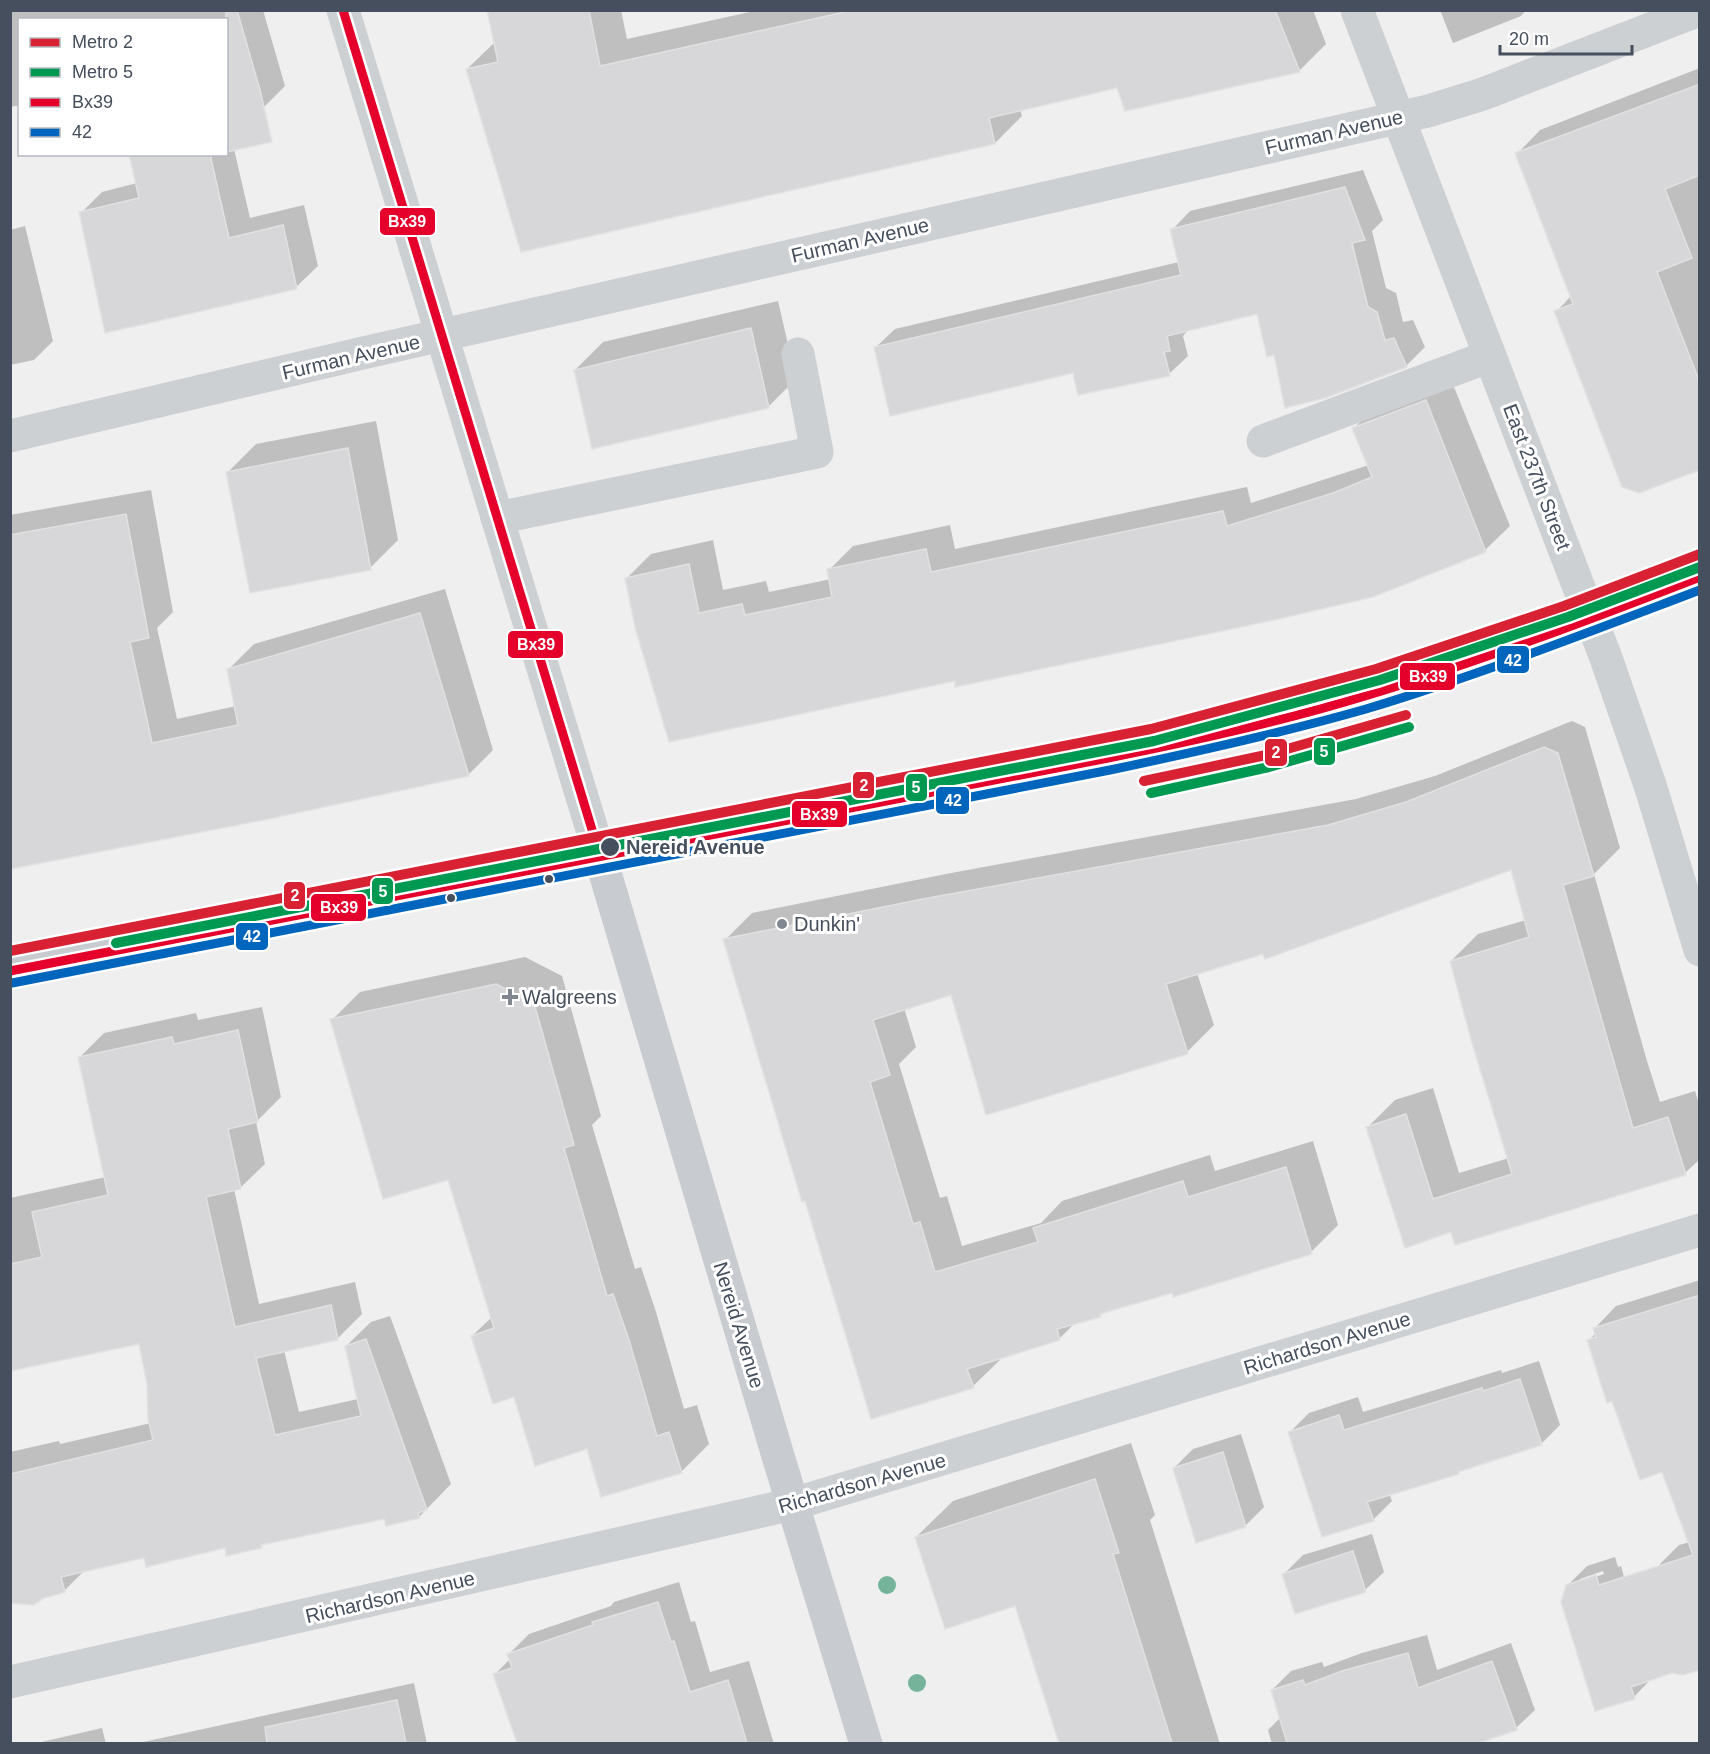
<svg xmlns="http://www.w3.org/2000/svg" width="1710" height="1754" font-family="Arial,sans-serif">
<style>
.shadow{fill:#0003;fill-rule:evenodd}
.building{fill:#d7d7d9;stroke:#e1e1e2;stroke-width:1.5}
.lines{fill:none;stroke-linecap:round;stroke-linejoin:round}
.minor{stroke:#cdd0d3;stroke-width:33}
.major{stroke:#c8cbd0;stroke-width:33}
.rail{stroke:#c6c8ca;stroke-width:4.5}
.bus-1-casing{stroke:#fff;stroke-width:14}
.bus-2-casing{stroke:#fff;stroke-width:14}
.bus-1{stroke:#e4002b;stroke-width:9}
.bus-2{stroke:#0065bd;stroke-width:9}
.metro-1-casing{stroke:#fff;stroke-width:15}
.metro-2-casing{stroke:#fff;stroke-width:15}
.metro-1{stroke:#d82233;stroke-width:10}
.metro-2{stroke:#009952;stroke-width:10}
.tree{fill:#75b49a}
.stop-dot{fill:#454f5d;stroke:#fff;stroke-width:2}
.poi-dot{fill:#818790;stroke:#fff;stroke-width:2}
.labels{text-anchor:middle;stroke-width:6;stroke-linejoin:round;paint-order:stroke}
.street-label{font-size:20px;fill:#454f5d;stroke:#fff}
.stop-label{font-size:20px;font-weight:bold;fill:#454f5d;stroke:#fff;text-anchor:start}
.poi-label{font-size:20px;fill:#454f5d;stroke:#fff;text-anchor:start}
.line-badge{stroke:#fff;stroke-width:2}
.badge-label{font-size:16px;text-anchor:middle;font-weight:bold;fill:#fff}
</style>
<rect width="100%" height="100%" fill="#f0efef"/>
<g class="shadow">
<polygon points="10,10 263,10 285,86 264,107 234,149 250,218 304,205 318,266 296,287 81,213 102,192 137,183 130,154 226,154 226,20 20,20 20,105 10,107"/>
<polygon points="488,10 621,10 627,39 759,10 1313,10 1326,44 1299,71 1117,86 1020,109 1022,116 995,143 467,69 495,42"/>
<polygon points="1440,10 1526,10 1521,16 1453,43"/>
<polygon points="1700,68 1700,468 1556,312 1571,296 1517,154 1540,130"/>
<polygon points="1363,170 1383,220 1372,231 1386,288 1396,293 1403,322 1413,320 1425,347 1406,366 1258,312 1188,330 1183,336 1188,356 1169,374 1074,372 876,347 895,329 1179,262 1172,230 1190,211"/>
<polygon points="25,226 53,341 34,360 10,365 10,230"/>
<polygon points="778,301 796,379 768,407 575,370 603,342"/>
<polygon points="1450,377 1510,526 1485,550 1373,595 956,680 670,740 627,578 651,554 713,540 723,590 766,581 769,592 831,579 829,570 853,546 950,525 955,549 1247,487 1251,503 1369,465 1354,428 1378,404"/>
<polygon points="376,421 398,540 370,568 228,472 256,444"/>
<polygon points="151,490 173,612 157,628 177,719 236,706 228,670 254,644 445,589 493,750 468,775 10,868 10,515"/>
<polygon points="1572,721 1585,727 1620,848 1594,874 1647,1061 1660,1102 1695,1091 1700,1107 1700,1159 1685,1173 1452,1230 1368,1127 1395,1100 1433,1088 1459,1173 1509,1158 1451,961 1478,934 1526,920 1512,868 1264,953 1197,973 1214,1025 1187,1052 952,993 904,1008 916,1047 899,1064 940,1198 947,1196 962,1246 1041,1223 1062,1201 1210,1155 1215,1171 1313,1141 1338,1225 1311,1252 1104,1311 1100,1315 1076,1322 1060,1338 999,1357 1000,1360 973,1386 725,940 752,913 951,873 1356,799 1435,776"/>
<polygon points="525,957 562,976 601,1116 592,1125 635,1269 641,1267 656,1312 684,1409 697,1405 709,1444 681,1472 588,1448 514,1396 472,1336 492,1317 449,1179 332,1020 360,992"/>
<polygon points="262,1007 281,1097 256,1122 265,1164 240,1188 234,1189 259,1304 355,1282 362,1314 338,1338 284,1350 299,1412 358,1399 346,1346 371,1322 390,1316 451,1484 419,1517 387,1524 386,1517 264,1543 261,1546 226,1546 145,1556 85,1570 64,1591 10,1597 10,1452 59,1441 60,1444 151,1423 149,1384 140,1342 10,1370 10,1198 106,1177 80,1057 104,1033 196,1013 198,1020"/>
<polygon points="1700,1280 1700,1668 1657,1567 1679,1545 1690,1542 1663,1470 1613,1400 1589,1340 1596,1333 1595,1328 1616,1306"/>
<polygon points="1539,1361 1560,1425 1541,1444 1462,1469 1458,1473 1389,1493 1392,1501 1373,1520 1290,1432 1309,1413 1358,1397 1363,1412 1501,1370 1502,1373"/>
<polygon points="1241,1434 1264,1507 1245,1526 1174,1468 1193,1449"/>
<polygon points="1131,1443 1155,1515 1150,1520 1220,1744 1061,1744 1016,1604 916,1537 953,1501"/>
<polygon points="1372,1534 1384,1572 1365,1590 1284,1574 1303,1555"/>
<path d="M1615 1557 1618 1567 1621 1566 1651 1679 1633 1698 1567 1586 1587 1566ZM1603 1571 1604 1574 1580 1582V1579Z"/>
<polygon points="679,1582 691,1622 695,1621 710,1672 749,1661 774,1744 642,1744 635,1720 566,1744 519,1744 495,1674 510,1659 509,1654 529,1634 611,1606 614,1602"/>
<polygon points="1427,1635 1437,1670 1511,1643 1535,1710 1516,1728 1475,1744 1272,1744 1268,1730 1281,1717 1272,1690 1291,1671 1322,1662 1324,1667 1362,1653"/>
<polygon points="414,1683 427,1744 134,1744"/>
<polygon points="102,1728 106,1744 33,1744"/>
</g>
<g class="building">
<polygon points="226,10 237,10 260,90 272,142 226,152"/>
<polygon points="487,10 589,10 600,66 854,10 1275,10 1300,72 1125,111 1117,88 989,118 995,144 521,252 466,69 498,62"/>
<polygon points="1700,84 1700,175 1665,189 1692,258 1657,272 1700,383 1700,470 1639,493 1622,487 1554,311 1573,304 1515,153"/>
<polygon points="129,154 210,154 229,238 283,225 297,289 105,333 79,212 139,198"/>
<polygon points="1345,187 1365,240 1352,243 1368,307 1377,312 1385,340 1394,338 1407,367 1325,398 1285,408 1274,355 1267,357 1257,314 1167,336 1170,351 1164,352 1170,376 1078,395 1073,373 890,416 874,347 1181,275 1170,229"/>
<polygon points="751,328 769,408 592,449 574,370"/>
<polygon points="1426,400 1486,552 1373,597 1274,620 955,687 955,681 669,742 635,627 625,578 689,564 699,613 742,604 745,615 832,597 827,569 926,549 931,572 1223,511 1227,526 1333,493 1372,477 1352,428"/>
<polygon points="348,448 371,570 250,593 226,472"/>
<polygon points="126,514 149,638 130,642 152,743 238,725 227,669 420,613 469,776 259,821 10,869 10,535"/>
<polygon points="1544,747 1558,753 1594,876 1563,885 1633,1128 1668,1117 1686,1175 1455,1245 1451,1232 1405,1248 1366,1127 1406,1114 1433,1199 1512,1174 1472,1043 1450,961 1529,937 1511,870 1265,959 1263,954 1166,984 1188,1054 986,1115 951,995 873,1020 890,1075 870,1082 913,1224 920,1222 935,1272 1038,1242 1033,1228 1183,1181 1188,1197 1286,1167 1312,1254 1173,1297 1172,1293 1100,1314 1101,1317 1057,1329 1060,1340 967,1369 974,1388 871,1419 805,1201 802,1202 723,939 923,899 1328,825 1406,802"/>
<polygon points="496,984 534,1003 574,1145 564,1148 607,1296 613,1294 629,1340 657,1436 669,1432 682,1473 601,1497 587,1449 535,1466 514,1397 493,1404 471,1336 494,1328 448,1180 383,1199 330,1019"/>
<polygon points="238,1030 258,1122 228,1129 241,1189 206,1197 235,1327 331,1305 338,1340 256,1358 275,1435 361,1416 345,1346 366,1339 427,1510 418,1513 420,1518 386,1526 384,1519 261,1545 262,1548 226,1556 225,1548 146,1567 144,1558 61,1577 65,1592 44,1598 33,1605 10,1603 10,1474 153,1440 148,1419 147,1384 139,1344 10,1371 10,1264 42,1257 32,1212 108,1195 78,1057 172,1037 174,1044"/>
<polygon points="1700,1295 1700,1670 1683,1675 1672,1673 1631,1687 1635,1699 1595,1711 1561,1602 1566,1585 1596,1575 1599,1585 1693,1555 1662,1472 1640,1480 1612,1401 1607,1403 1587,1340 1596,1337 1593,1328"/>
<polygon points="1520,1379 1542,1445 1458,1472 1459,1474 1367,1502 1374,1521 1322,1537 1288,1432 1339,1415 1344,1430 1482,1388 1483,1391"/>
<polygon points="1223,1452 1246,1527 1196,1543 1173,1468"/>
<polygon points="1095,1479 1119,1553 1113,1554 1172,1743 1059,1743 1015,1606 945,1629 915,1537"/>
<polygon points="1353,1551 1366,1592 1295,1614 1282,1574"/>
<polygon points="658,1602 671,1642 674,1641 690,1692 728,1680 747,1743 517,1743 493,1674 512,1668 507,1654 593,1625 592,1622"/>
<polygon points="1408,1653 1418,1688 1492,1661 1517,1730 1479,1743 1287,1743 1271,1690 1303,1680 1305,1685 1342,1671"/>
<polygon points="397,1700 406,1743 267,1743 265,1727"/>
</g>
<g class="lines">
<g class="minor">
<polyline points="343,10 600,856"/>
<polyline points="1357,10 1606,658 1651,788 1700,950"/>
<polyline points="10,436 363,353 1428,111 1483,94 1699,10"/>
<polyline points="1263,441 1490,356"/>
<polyline points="497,518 817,452 798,354"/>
<polyline points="10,1682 793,1504 1700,1230"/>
</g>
<g class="major">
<polyline points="600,856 778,1456 866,1744"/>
<path d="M10 971C290 916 570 862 850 807 1021 774 1196 747 1363 697 1477 663 1588 620 1700 577"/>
</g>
<polyline class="rail" points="10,977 1154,751 1287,722 1598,621 1700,581"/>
<g class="bus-1-casing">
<g id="bus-1">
<polyline points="343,10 600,856"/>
<path d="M10 971 1108 758C1194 741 1280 722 1365 696 1478 662 1589 620 1700 577"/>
</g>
</g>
<g class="bus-2-casing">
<path id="bus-2" d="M12 983 1110 770C1196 752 1282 733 1366 709 1479 675 1589 632 1700 590"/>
</g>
<use href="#bus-1" class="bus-1"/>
<use href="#bus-2" class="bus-2"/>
<g class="metro-1-casing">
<g id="metro-1">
<polyline points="1144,781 1266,755 1406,715"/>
<polyline points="10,951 1151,729 1376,669 1564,606 1700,554"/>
</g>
</g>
<g class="metro-2-casing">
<g id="metro-2">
<polyline points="1151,793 1269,767 1409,727"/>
<polyline points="116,943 1154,741 1380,680 1568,617 1700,567"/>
</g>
</g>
<use href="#metro-1" class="metro-1"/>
<use href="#metro-2" class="metro-2"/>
</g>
<g class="tree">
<circle cx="887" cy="1585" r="9"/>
<circle cx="917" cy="1683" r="9"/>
</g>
<g class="stop-dot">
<circle cx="610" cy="847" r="10"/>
<circle cx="549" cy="879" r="5"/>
<circle cx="451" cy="898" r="5"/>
</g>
<g class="poi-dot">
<circle cx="782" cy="924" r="6"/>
<path d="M507 988h6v6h6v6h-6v6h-6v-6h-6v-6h6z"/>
</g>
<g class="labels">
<g class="street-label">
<text transform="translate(1334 132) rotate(-13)" y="7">Furman Avenue</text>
<text transform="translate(860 240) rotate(-13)" y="7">Furman Avenue</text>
<text transform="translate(351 357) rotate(-13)" y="7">Furman Avenue</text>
<text transform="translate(1537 477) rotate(69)" y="7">East 237th Street</text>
<text transform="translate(739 1325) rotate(73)" y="7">Nereid Avenue</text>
<text transform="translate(1327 1343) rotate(-17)" y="7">Richardson Avenue</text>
<text transform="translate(862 1483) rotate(-16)" y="7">Richardson Avenue</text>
<text transform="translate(390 1597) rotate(-13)" y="7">Richardson Avenue</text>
</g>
<g class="stop-label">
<text x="626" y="854">Nereid Avenue</text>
</g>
<g class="poi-label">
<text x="794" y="931">Dunkin'</text>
<text x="522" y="1004">Walgreens</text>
</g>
</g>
<g class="line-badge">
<rect x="379" y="207" width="57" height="29" rx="6" fill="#e4002b"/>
<rect x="507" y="630" width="57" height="29" rx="6" fill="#e4002b"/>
<rect x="1496" y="645" width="34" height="29" rx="6" fill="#0065bd"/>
<rect x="1399" y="662" width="57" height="29" rx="6" fill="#e4002b"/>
<rect x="1313" y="737" width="23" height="29" rx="6" fill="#009952"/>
<rect x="1264" y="738" width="24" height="29" rx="6" fill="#d82233"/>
<rect x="852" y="771" width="23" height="28" rx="6" fill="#d82233"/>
<rect x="905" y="773" width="23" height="29" rx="6" fill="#009952"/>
<rect x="935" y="786" width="35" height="29" rx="6" fill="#0065bd"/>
<rect x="791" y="800" width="57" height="28" rx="6" fill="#e4002b"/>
<rect x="371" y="877" width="23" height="28" rx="6" fill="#009952"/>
<rect x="283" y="881" width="23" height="29" rx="6" fill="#d82233"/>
<rect x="310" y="893" width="57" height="29" rx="6" fill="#e4002b"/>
<rect x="235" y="922" width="34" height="29" rx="6" fill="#0065bd"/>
</g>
<g class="badge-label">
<text x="407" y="227">Bx39</text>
<text x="536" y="650">Bx39</text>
<text x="1513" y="666">42</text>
<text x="1428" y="682">Bx39</text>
<text x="1324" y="757">5</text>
<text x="1276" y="758">2</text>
<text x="864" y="791">2</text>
<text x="916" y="793">5</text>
<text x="953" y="806">42</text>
<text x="819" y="820">Bx39</text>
<text x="383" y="897">5</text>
<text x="295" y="901">2</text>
<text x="339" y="913">Bx39</text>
<text x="252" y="942">42</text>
</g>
<rect width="1710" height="1754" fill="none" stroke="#454f5d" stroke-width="24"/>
<rect x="18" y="18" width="210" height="138" fill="#ffffff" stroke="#b5b9be" stroke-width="1.5"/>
<rect x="30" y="38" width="30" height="9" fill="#d82233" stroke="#b5b9be" stroke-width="1.5"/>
<text x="72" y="48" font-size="18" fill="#454f5d">Metro 2</text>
<rect x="30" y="68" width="30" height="9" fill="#009952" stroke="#b5b9be" stroke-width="1.5"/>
<text x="72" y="78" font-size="18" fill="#454f5d">Metro 5</text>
<rect x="30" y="98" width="30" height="9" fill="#e4002b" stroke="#b5b9be" stroke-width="1.5"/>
<text x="72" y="108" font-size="18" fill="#454f5d">Bx39</text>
<rect x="30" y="128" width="30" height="9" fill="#0065bd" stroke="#b5b9be" stroke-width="1.5"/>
<text x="72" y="138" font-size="18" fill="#454f5d">42</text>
<path d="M1500 45v9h132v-9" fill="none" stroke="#454f5d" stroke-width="3"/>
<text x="1509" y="45" font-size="18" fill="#454f5d" stroke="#ffffff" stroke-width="4.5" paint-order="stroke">20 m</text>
</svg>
